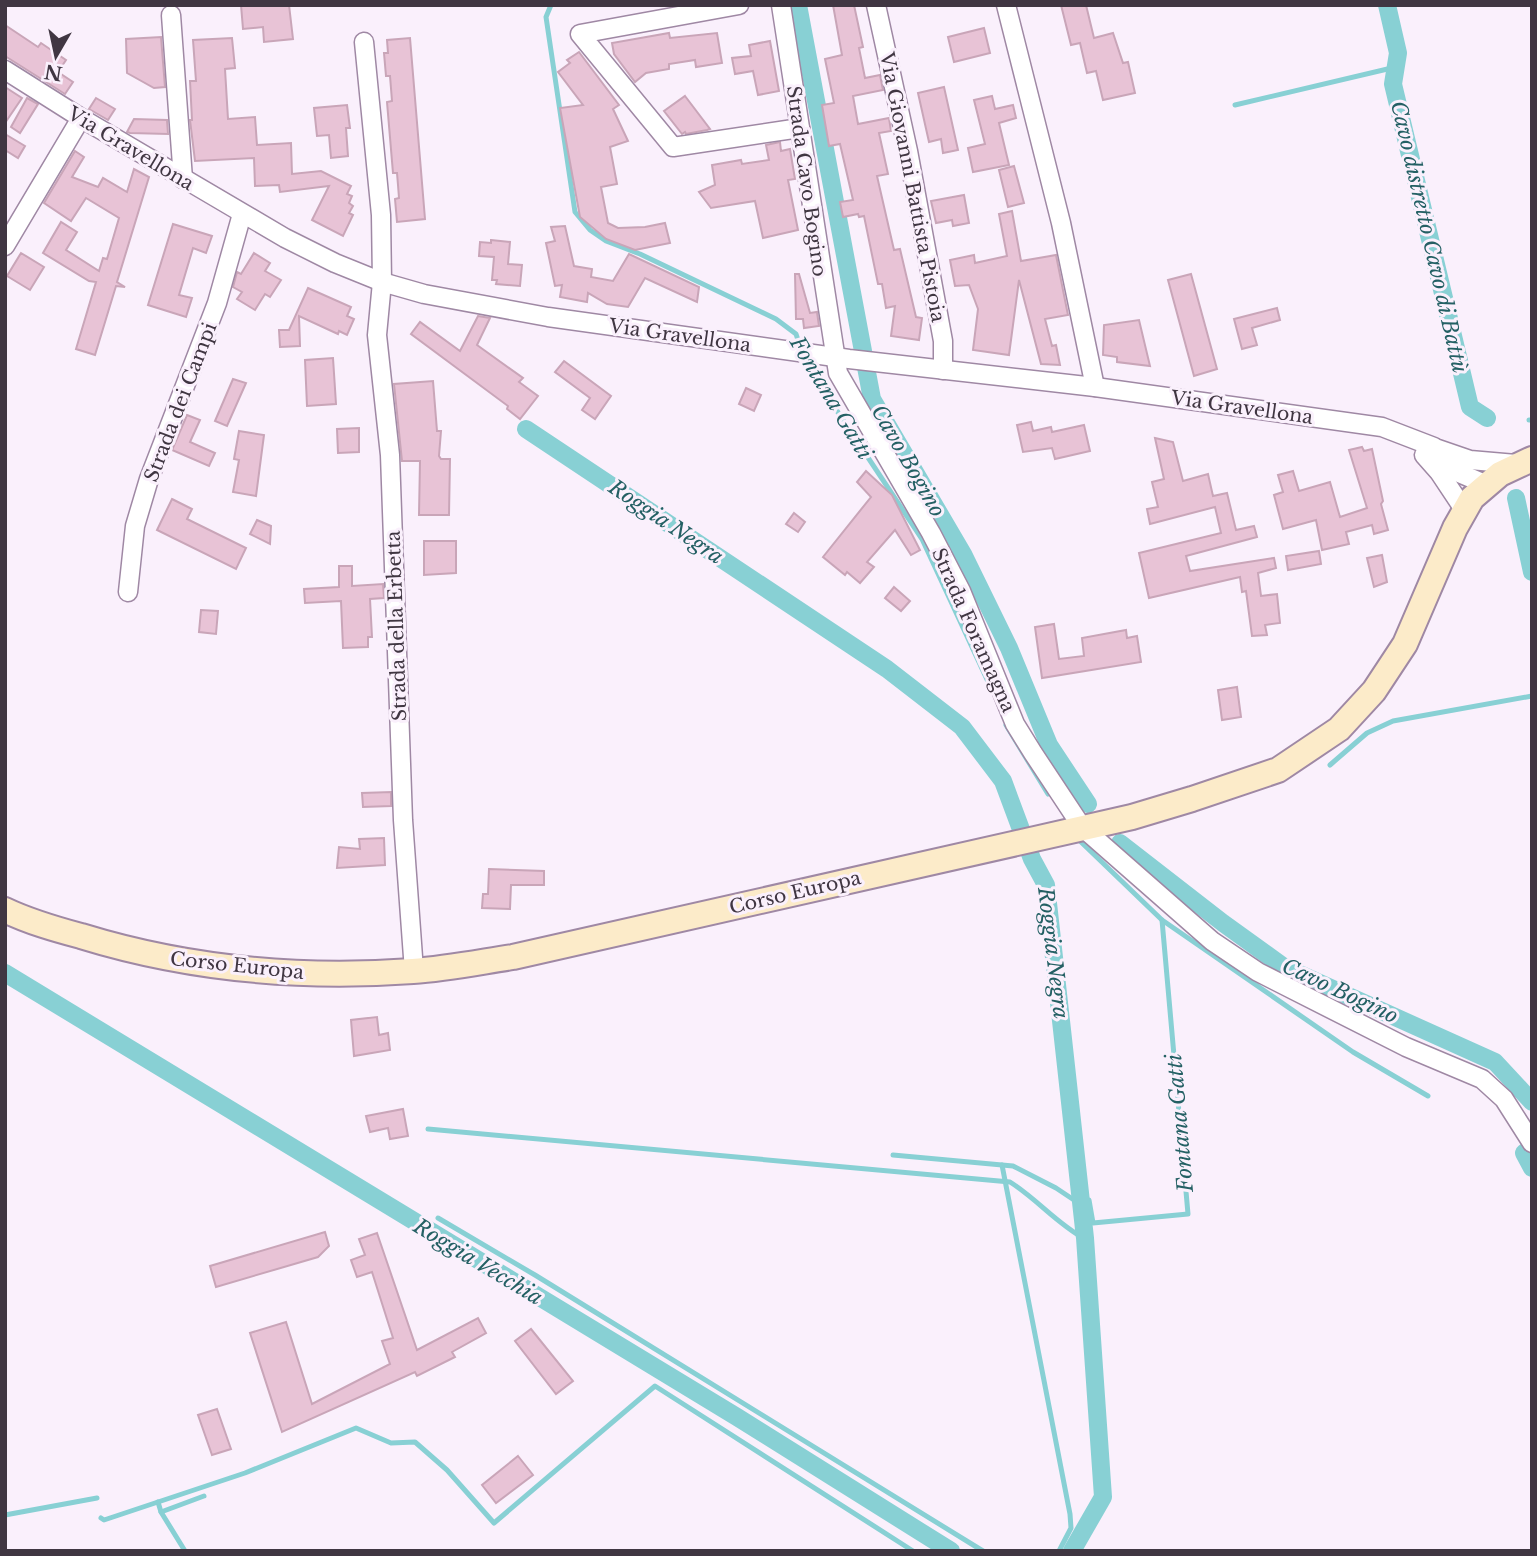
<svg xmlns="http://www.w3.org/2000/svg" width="1537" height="1556" font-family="'Libre Baskerville',serif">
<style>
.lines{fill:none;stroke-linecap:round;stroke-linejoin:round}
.stream{stroke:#88d0d4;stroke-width:5}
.canal{stroke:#88d0d4;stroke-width:18}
.building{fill:#e8c3d6;stroke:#c9a5b8;stroke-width:2}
.street-casing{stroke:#9f88a4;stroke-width:21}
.secondary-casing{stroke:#9f88a4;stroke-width:28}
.street{stroke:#fff;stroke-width:18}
.secondary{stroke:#fcebc9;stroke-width:24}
.labels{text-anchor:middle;stroke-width:6;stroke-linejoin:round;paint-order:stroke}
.street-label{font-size:19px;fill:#403642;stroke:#faf0fc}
.water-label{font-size:21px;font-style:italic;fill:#246064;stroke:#faf0fc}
</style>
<rect width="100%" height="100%" fill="#faf0fc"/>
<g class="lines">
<g class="stream">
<polyline points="551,5 546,17 575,212 590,230 606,241 640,254 776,319 796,334 806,364 922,539 990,686"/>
<polyline points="1235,105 1396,67"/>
<polyline points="1529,420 1532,420"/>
<polyline points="1006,725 1048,794"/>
<polyline points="1330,765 1367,733 1393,721 1532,696"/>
<polyline points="1080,841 1162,920 1353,1052 1428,1096"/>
<path d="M428 1129 1010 1182C1037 1199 1057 1224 1085 1239"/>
<polyline points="893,1155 1013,1166 1056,1188 1074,1200 1089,1200 1093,1223 1188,1214 1162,920"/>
<polyline points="1002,1165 1070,1514 1071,1528 1059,1551"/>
<polyline points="438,1218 535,1275 983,1551"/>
<polyline points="158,1502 161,1512 185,1551"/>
<polyline points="161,1512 204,1496"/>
<polyline points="5,1515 97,1498"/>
<polyline points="101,1518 104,1520 245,1473 356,1428 391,1443 415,1442 447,1470 494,1523 655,1386 913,1551"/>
</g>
<g class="canal">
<polyline points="798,5 872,399 963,554 1009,648 1049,745 1088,804"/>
<polyline points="1387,5 1398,53 1393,84 1470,407 1487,418"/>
<polyline points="526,429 887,669 962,727 1003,781 1032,859 1046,885 1085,1238 1103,1497 1072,1551"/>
<polyline points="1516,498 1532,572"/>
<polyline points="1120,843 1223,923 1284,967 1495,1062 1532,1102"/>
<polyline points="5,973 737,1417 951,1551"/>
<polyline points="1532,1147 1524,1153 1532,1168"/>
</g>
</g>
<g class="building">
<polygon points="241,5 289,5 293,39 264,42 263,27 243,29"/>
<polygon points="833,5 854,5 863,47 859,48 865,78 880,75 883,90 853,96 858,124 889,118 891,131 879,133 888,174 877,176 894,250 900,249 916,317 922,318 919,340 891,336 895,306 886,308 882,284 878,284 864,216 859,217 858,214 843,217 840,202 853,200 840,144 829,146 822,105 834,103 825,59 842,55"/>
<polygon points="1061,5 1086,5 1094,38 1113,33 1123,63 1128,62 1135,93 1103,100 1096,71 1087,73 1080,43 1071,45"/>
<polygon points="5,25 38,47 41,43 66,60 58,72 73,82 65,94 5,56"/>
<polygon points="984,28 990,53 954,62 948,37"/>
<polygon points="669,33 670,38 717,33 722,63 696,67 695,60 669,64 669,69 646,73 635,82 614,54 612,43"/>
<polygon points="161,37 165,87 154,88 127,73 126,39"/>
<polygon points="232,38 235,68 225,69 228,119 255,117 257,145 291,143 292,174 321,171 351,186 347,194 352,196 349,203 353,206 349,213 353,215 343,236 312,220 329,186 280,192 279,185 255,186 254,158 195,161 190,120 192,120 190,81 196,81 193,40"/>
<polygon points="410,38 425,219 397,222 395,199 399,198 398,185 397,173 393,173 387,102 392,101 390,76 386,76 384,53 388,53 387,40"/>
<polygon points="770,41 779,91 758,95 753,71 735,74 732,58 751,56 749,45"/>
<polygon points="579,52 619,105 613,109 628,141 610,147 617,184 601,187 608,223 618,228 645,227 665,223 670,243 635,250 606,239 580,217 560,108 583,105 558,72 570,63 567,60"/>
<polygon points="5,87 22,98 5,123"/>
<polygon points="944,87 958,150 943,153 941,139 929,142 918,93"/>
<polygon points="685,96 710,129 707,130 686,134 685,132 682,134 664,111"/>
<polygon points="992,96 995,109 1013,105 1016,118 999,123 1009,165 973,172 968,148 985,144 974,100"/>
<polygon points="27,98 38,104 20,133 11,127"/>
<polygon points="96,98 115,109 108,120 89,109"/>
<polygon points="347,105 350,128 346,128 348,156 331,158 329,135 317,136 314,108"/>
<polygon points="134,119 167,120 168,134 130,133 127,132"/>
<polygon points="5,134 25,146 18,158 5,150"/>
<polygon points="780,142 781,151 790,149 795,179 788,180 798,230 763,238 755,201 711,208 699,192 715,185 712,165 741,160 742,164 769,160 766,145"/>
<polygon points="75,151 84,157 72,177 98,187 103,178 127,192 134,169 149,177 117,282 125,287 116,286 95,355 76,349 96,282 89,281 43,253 61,222 77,232 66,250 99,271 103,258 107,259 119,218 86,198 71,221 44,203"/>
<polygon points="1014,166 1024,203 1008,207 999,170"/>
<polygon points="964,195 969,223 953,226 952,220 936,223 931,201"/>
<polygon points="1012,211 1021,261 1056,255 1068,315 1045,319 1052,346 1056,345 1060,365 1041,364 1019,280 1009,355 973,350 978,309 969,285 955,286 950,260 974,255 975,263 1007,256 999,214"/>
<polygon points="173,224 212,236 206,253 193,248 179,295 192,298 186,317 148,305"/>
<polygon points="565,226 574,266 592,269 591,277 613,281 629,254 699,287 697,302 645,278 628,307 607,304 588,293 587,302 560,297 562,285 555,286 546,243 555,241 551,227"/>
<polygon points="491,240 510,242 508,264 522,265 520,286 496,284 497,280 492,280 494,257 479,256 480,242 491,243"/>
<polygon points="21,253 44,267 30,290 7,276"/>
<polygon points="254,253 270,263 265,271 281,280 270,297 265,294 255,310 237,299 242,292 233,287 237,272 241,274"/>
<polygon points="795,274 799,274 810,313 817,312 819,326 804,328 803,319 796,319"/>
<polygon points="1191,274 1217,369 1194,376 1168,280"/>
<polygon points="308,288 351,307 347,316 354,319 347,335 339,331 338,334 299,316 300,346 280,347 279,330 289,330"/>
<polygon points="1277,308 1280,320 1252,328 1257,345 1242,349 1234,319"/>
<polygon points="478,316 490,318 477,345 523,378 519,382 538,396 520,419 507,409 508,406 411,334 420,322 460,351"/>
<polygon points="1139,320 1150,366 1117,362 1117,357 1103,355 1104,325"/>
<polygon points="333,358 336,404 307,406 305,360"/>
<polygon points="564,361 611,396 595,419 582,410 590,398 555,372"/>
<polygon points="233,379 246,383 227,426 215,421"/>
<polygon points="433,381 437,431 441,431 439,456 441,459 450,459 449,515 419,515 420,461 402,461 394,384"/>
<polygon points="746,388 761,395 754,411 739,404"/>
<polygon points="187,415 200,420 190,442 215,453 209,466 172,450"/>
<polygon points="1031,422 1033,431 1051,427 1052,432 1084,425 1090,451 1055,459 1052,448 1023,452 1017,425"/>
<polygon points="359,428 359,452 338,453 337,429"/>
<polygon points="239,431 264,435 256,496 233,492 239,460 234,459"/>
<polygon points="1155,438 1173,442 1183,481 1208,474 1213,496 1227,493 1236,530 1254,526 1257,537 1186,556 1190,571 1274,558 1276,568 1258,573 1261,596 1277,594 1280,623 1265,625 1267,635 1252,636 1246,591 1242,592 1240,577 1149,598 1139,553 1221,533 1215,507 1150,524 1147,509 1158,507 1152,482 1164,479"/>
<polygon points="1362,447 1364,451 1372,449 1383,501 1381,504 1388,530 1374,534 1372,525 1346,532 1349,544 1322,550 1316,520 1283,529 1274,495 1283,492 1278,475 1293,471 1299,491 1330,482 1340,517 1367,508 1349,450"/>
<polygon points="866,471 892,495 920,550 911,555 895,530 867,562 874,567 860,583 847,572 845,575 823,557 871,497 857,482"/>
<polygon points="172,499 192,509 187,519 246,548 236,569 157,530"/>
<polygon points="794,513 805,522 798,532 786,524"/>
<polygon points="257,520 271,526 270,544 250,534"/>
<polygon points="424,541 456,541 456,573 424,575"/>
<polygon points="1319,551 1321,564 1288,570 1286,556"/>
<polygon points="1382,555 1387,582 1374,587 1367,558"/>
<polygon points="339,566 352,566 352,586 383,584 384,598 370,599 372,637 368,637 368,647 343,648 341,601 305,603 304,589 339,587"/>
<polygon points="894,587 910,601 901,611 885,598"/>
<polygon points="201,610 218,611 216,634 199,632"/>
<polygon points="1054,624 1059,659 1084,656 1082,638 1126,630 1127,638 1137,636 1141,662 1042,678 1035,627"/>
<polygon points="1237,687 1241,717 1222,720 1218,690"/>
<polygon points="391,792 391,806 363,807 362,793"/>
<polygon points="384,838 385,865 337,868 339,847 360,849 359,839"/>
<polygon points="489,869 544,871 544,885 511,885 510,909 482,908 483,894 488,894"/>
<polygon points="377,1017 379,1035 388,1033 390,1050 354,1056 351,1020"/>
<polygon points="403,1109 408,1136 390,1139 388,1128 370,1132 366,1116"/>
<polygon points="325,1232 329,1246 318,1257 216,1287 210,1266"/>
<polygon points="377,1233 417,1350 478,1318 486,1333 452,1352 455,1357 417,1376 415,1372 282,1432 250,1333 286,1322 312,1404 390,1364 382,1341 393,1338 372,1272 357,1277 351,1260 365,1255 359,1239"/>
<polygon points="531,1329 573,1381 556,1394 515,1341"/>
<polygon points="217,1409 231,1449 212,1455 198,1415"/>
<polygon points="518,1456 533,1475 496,1503 482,1485"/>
</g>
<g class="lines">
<g class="street-casing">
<g id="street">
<polyline points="739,5 580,34 673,147 800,128"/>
<polyline points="781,5 838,373 931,533 961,591 1015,724 1033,753 1082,827 1212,941 1258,972 1406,1047 1482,1079 1504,1099 1532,1143"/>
<polyline points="876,5 908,151 943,341 943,370"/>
<polyline points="1006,5 1061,223 1095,387"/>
<polyline points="171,15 183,179"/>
<polyline points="364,42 381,215 382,282 377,335 390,455 403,820 414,971"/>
<polyline points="5,70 81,118 285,238 335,263 382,282 424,294 548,317 849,359 1095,387 1382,427 1434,447 1459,473 1485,484"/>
<polyline points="5,246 81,118"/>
<polyline points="1438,449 1470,460 1516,464"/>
<polyline points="1424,455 1439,472 1465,511"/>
<polyline points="128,592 135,526 149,479 217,303 242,214"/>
</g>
</g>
<g class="secondary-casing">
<path id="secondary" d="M5 910C30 922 55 929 81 936 188 969 301 979 413 971 446 969 480 962 513 957L1132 817 1192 799 1278 770 1339 729 1374 691 1405 644 1455 528 1472 498 1500 474 1532 459"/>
</g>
<use href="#street" class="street"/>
<use href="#secondary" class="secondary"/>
</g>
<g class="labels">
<g class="street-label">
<text transform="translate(131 148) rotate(31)" y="7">Via Gravellona</text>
<text transform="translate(807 181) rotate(82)" y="7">Strada Cavo Bogino</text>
<text transform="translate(913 187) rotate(79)" y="7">Via Giovanni Battista Pistoia</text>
<text transform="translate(680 335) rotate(8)" y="7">Via Gravellona</text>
<text transform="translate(180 402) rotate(-69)" y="7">Strada dei Campi</text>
<text transform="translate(1242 407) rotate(8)" y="7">Via Gravellona</text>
<text transform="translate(396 626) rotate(-92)" y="7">Strada della Erbetta</text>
<text transform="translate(974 630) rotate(66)" y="7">Strada Foramagna</text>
<text transform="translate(795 892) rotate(-13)" y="7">Corso Europa</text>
<text transform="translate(237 965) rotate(6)" y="7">Corso Europa</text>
</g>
<g class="water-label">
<text transform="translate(1429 237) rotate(77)" y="7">Cavo distretto Cavo di Battù</text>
<text transform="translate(831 398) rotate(59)" y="7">Fontana Gatti</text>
<text transform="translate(908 461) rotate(60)" y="7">Cavo Bogino</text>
<text transform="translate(666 522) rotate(34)" y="7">Roggia Negra</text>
<text transform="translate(1053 953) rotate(83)" y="7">Roggia Negra</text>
<text transform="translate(1340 991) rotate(25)" y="7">Cavo Bogino</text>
<text transform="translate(1180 1123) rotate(-95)" y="7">Fontana Gatti</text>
<text transform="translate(478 1262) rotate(31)" y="7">Roggia Vecchia</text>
</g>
</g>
<rect width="1537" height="1556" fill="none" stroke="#403642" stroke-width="14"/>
<g transform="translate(56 56) rotate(189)" stroke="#faf0fc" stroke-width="5" paint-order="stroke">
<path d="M0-5L12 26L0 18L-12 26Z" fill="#403642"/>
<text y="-10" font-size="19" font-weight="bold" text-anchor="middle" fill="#403642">N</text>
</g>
</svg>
